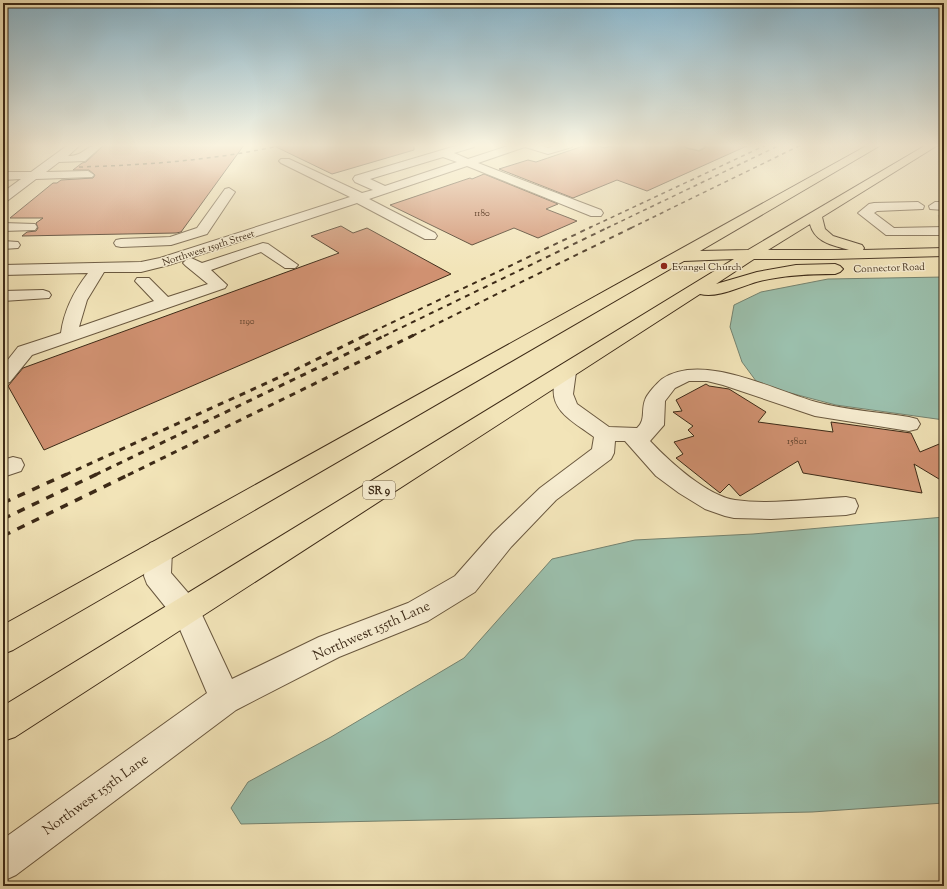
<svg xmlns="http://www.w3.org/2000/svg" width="947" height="889" font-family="'Sorts Mill Goudy',serif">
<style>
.water{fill:#9bbfac;stroke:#758370}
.building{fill:#d09171;stroke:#3d2a17}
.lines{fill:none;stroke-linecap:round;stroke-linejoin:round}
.minor-tunnel{stroke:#cebf98;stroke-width:12;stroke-dasharray:12 6;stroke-linecap:butt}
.minor-casing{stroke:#6a583f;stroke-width:2}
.major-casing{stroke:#3d2a17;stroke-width:2}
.minor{fill:#f7edd1;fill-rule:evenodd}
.major{fill:#f2e4b8;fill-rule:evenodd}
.rail-far3{stroke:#3d2a17;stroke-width:1.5;stroke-dasharray:4 4;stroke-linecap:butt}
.rail-far2{stroke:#3d2a17;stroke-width:2;stroke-dasharray:5 5;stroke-linecap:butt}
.rail-far1{stroke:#3d2a17;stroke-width:3;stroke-dasharray:6 6;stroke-linecap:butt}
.rail{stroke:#3d2a17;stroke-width:3.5;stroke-dasharray:8 8;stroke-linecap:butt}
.poi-dot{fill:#8f2418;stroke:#f7edd1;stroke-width:1.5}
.labels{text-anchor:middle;stroke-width:3;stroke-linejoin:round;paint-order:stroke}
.far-number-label{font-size:9px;fill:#62442e}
.far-street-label{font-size:10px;fill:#3d2a17;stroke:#f7edd1}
.far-poi-label{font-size:10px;fill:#3d2a17;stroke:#f7edd1;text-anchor:start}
.number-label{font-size:10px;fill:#62442e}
.shield{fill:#f7edd1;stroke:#75644f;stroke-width:1}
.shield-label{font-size:11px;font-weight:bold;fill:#3d2a17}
.near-street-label{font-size:14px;fill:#3d2a17;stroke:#f7edd1}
</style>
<rect width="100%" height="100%" fill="#f2e4b8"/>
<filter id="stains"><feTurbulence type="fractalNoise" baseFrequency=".005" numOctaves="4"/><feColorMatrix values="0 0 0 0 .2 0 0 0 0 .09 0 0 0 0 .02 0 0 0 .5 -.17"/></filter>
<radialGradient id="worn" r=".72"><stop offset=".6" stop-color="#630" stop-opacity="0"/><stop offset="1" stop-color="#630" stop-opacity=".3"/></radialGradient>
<g class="water">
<polygon points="944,277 944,420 836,405 771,388 756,381 742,362 730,327 734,305 761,292 828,279"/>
<polygon points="944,517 944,803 812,812 241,824 231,808 248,782 331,737 464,658 552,559 635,540 753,534"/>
</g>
<g class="building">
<polygon points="104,145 244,145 181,232 176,233 22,236 27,232 36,231 38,228 36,223 43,218 10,218 53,183 57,183 61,180 93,178 95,175 89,170 73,170 82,163 86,162"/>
<polygon points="272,145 414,145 414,150 332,174"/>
<polygon points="586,145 596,145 605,148 613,145 684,145 686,148 699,151 705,148 705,145 749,145 647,191 617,180 573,198 499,169 528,160 536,162"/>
<polygon points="484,174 558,204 546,209 577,221 538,238 514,228 472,245 390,205 470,178 472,179"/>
<polygon points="341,226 353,233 367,228 451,274 44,450 8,386 23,368 339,253 311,236"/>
<polygon points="706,384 709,386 729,389 766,412 758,422 833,432 831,422 911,433 920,452 944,442 944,482 914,464 922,493 803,473 798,461 740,496 729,484 720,493 676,458 683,454 674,442 694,436 688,430 693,426 673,412 682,411 676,400"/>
</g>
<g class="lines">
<polyline class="minor-tunnel" points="939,221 944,220"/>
<g class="minor-casing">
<g id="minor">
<path d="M68 145H80L68 156C86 156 84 144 103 145L85 161 59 162 46 172 88 171 94 175 92 177 36 179 7 201 3 202V192L21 179 3 180V172H31Z"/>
<path d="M459 145H475L474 147 454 153 468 159 511 145H539L548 148 557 145H573L572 147 548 154 525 147 478 163 601 210 603 213 601 216H591L467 166 369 199 435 233 437 236 435 239H425L357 203 169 265 141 272H104L87 300 79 327 154 301 135 281 137 278H149L168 297 208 284 186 266 183 263 186 260 191 258 202 263 263 243 268 244 298 265 295 268H285L261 252 211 270 227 285 225 288 32 355 10 382 3 384V366L18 347 61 333C64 310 74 291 88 273L3 275V265L141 262 160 258 350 197 281 163 279 161 281 159H289L362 193 373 190 355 182 353 179 355 176ZM443 157 457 162 385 186 370 179Z"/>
<polygon points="685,145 703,145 704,147 699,150 686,147"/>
<polygon points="229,188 235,192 207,234 171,245 121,247 116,246 114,243 116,240 121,239 170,237 197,228 225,189"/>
<polygon points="918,202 924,206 923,209 877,211 874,213 894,228 944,227 944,235 886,235 858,213 869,204 874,203"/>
<polygon points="935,202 944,202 944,210 930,209 929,206"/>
<polygon points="3,223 35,224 37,227 35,230 3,231"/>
<polygon points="3,241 18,242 20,245 18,248 3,249"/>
<polygon points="43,290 49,292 51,295 49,298 3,301 3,291"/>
<path d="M566 366 573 368 576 372 573 394 577 404 609 427 637 428C646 420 641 411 645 400 647 394 657 383 662 379 702 352 773 390 816 402 845 410 879 412 909 417L917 419 920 424 917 429 909 431 815 416 723 385 707 381H689L675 388 665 401 664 425 650 441C670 462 707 496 735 500 771 505 810 499 846 497L855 499 858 506 855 513 846 515 771 519 734 518 725 516 705 509 679 493 656 476 625 441H615L614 453 611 459 556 500 511 547 475 592 428 621 339 657 236 710 16 875 3 881V839L207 693 176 620 147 584 144 576 146 551 150 543 159 540 168 543 172 551 171 573 196 602 232 679 319 637 408 603 455 576 493 533 540 488 592 449 594 437C576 423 550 412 554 386 555 379 555 373 559 368Z"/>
<polygon points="13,457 21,459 24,465 21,471 3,477 3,460"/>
</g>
</g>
<g class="major-casing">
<path id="major" d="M868 145H881L700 251 748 250 926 145H938L822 217 825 229 833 236 862 245 864 248 863 250 944 248V256L831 259H754L716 284 757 272 796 265 835 264 840 266 843 269 840 272 835 274C810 274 785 275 760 281 743 285 718 299 700 294L15 737 3 741V706L734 259 684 261 13 650 3 654V625ZM810 224C815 243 833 245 849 250H768Z"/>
</g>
<use href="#minor" class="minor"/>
<use href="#major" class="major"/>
<g class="rail-far3">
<path d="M79 167C148 165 216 160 283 145"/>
<polyline points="589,228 766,145"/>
<polyline points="607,228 780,145"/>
<polyline points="631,228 801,145"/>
</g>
<g class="rail-far2">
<polyline points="364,336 591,227"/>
<polyline points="384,336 609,227"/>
<polyline points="412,336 633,227"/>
</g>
<g class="rail-far1">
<polyline points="65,475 295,370 366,335"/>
<polyline points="95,475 386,335"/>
<polyline points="128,475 414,335"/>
</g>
<g class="rail">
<polyline points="3,503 67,474"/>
<polyline points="3,519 97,474"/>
<polyline points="3,536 130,474"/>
</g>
</g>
<linearGradient id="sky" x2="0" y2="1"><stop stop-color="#89b8d0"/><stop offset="0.54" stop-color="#f9f3df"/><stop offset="1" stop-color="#f9f3df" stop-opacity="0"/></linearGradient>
<rect width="947" height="269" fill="url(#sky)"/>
<circle class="poi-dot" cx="664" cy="266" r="4"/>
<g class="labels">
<g class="far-number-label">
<text x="482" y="216">1180</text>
<text x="247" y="324">1190</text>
</g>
<g class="far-street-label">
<text transform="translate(208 247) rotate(-18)" y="4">Northwest 159th Street</text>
<text transform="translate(889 267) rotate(-2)" y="4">Connector Road</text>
</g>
<g class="far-poi-label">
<text x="672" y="270">Evangel Church</text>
</g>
<g class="number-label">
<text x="797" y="444">15801</text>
</g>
<rect class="shield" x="363" y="481" width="32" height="18" rx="3"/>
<g class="shield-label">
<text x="379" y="494">SR 9</text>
</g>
<g class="near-street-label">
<text transform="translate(371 630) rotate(-24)" y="5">Northwest 155th Lane</text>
<text transform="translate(95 794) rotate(-36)" y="5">Northwest 155th Lane</text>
</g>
</g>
<rect width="947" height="889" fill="none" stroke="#f2e4b8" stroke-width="16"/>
<rect x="4" y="4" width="939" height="881" fill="none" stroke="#3d2a17" stroke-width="2"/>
<rect x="8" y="8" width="931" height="873" fill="none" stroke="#3d2a17"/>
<rect width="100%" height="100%" filter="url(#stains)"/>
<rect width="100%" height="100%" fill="url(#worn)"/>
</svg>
